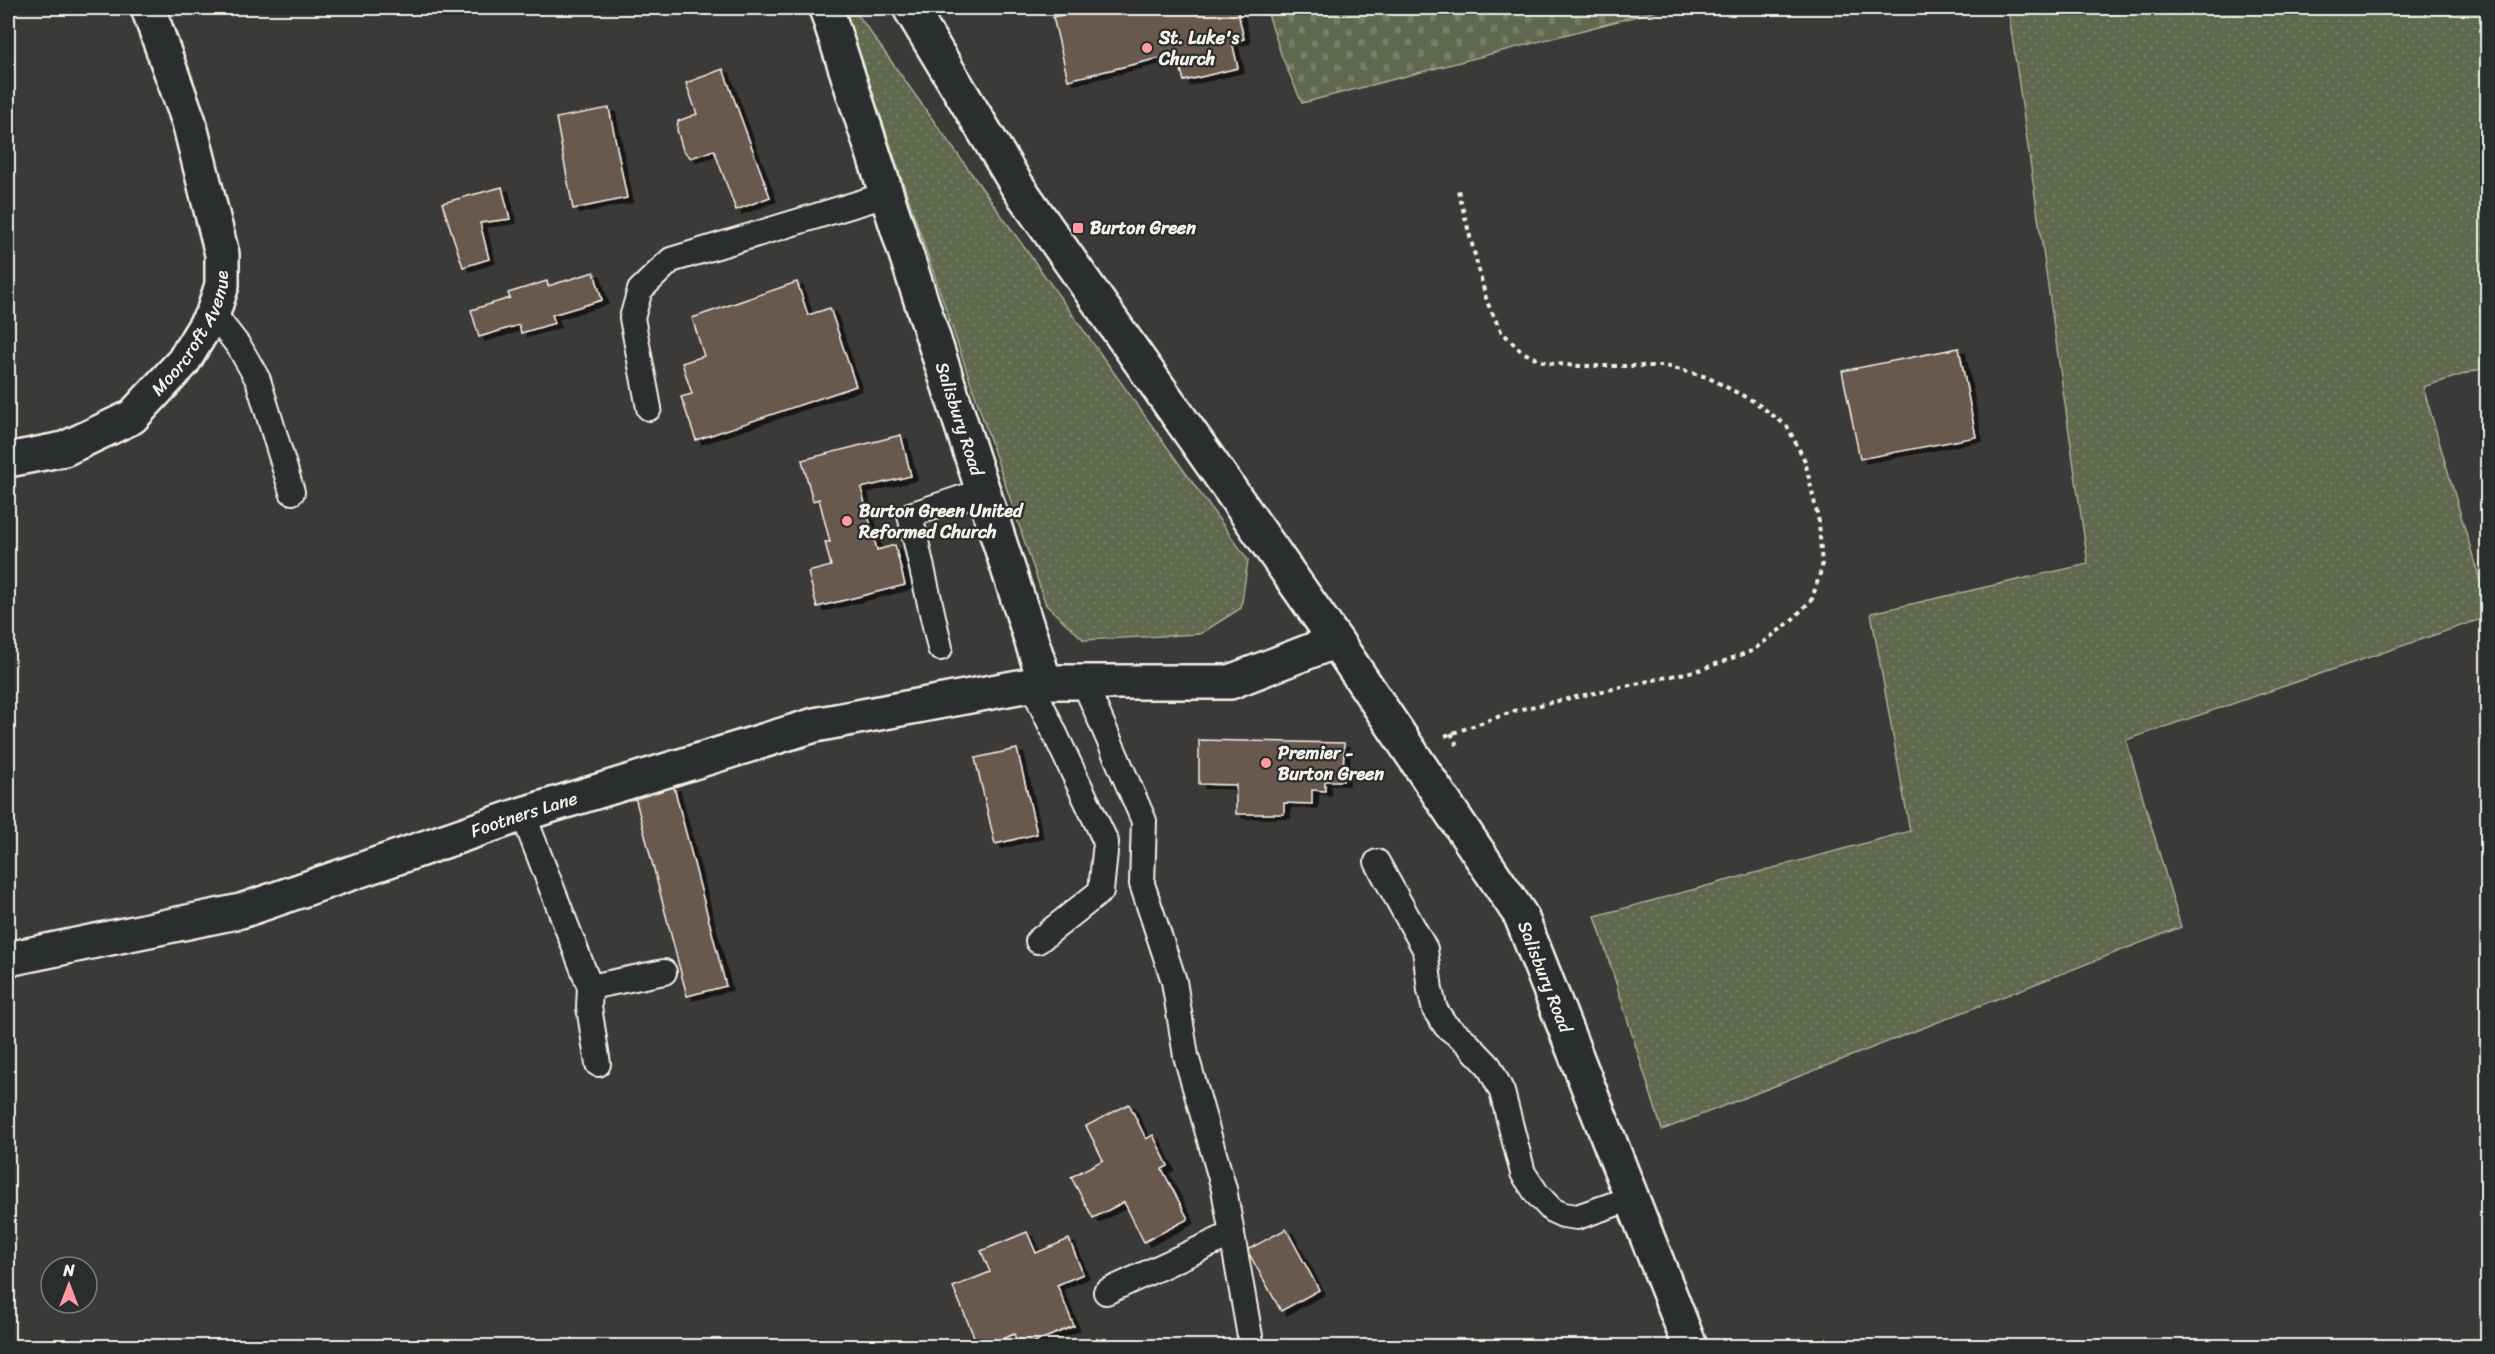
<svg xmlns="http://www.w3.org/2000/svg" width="2495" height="1354" font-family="Sriracha,sans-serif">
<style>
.grass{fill:url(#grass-dots);stroke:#aaac9b;stroke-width:1.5}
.cemetery{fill:url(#cemetery-stones);stroke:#aaac9b;stroke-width:1.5}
.building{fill:#67594e;stroke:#f4f1e8;stroke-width:1.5;filter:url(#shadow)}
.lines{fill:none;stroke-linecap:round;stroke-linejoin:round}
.service-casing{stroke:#f4f1e8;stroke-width:28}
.minor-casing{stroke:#f4f1e8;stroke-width:38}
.path{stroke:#f4f1e8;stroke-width:4;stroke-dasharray:4.5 4.5;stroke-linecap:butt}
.service{stroke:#2a2d2e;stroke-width:24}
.minor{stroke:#2a2d2e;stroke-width:33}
.poi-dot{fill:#ff9aa2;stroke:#2a2d2e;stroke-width:2}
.labels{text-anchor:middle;stroke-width:4.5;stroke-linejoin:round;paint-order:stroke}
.poi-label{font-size:18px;font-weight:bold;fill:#f4f1e8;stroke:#2a2d2e;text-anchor:start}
.street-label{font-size:18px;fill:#f4f1e8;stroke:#2a2d2e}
</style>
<defs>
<pattern id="grass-dots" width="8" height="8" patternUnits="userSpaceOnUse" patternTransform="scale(1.5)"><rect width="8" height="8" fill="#60684e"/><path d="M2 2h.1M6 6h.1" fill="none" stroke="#777e68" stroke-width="1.8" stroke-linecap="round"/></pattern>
<pattern id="cemetery-stones" width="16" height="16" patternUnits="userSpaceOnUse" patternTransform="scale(1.5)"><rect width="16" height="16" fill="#60684e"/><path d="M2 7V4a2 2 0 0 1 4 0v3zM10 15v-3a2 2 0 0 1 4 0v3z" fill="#777e68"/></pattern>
<filter id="shadow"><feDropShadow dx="6" dy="4" stdDeviation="0" flood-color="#0009"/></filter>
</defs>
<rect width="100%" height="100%" fill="#3c3a38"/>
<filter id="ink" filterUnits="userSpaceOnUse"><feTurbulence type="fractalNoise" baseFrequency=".0167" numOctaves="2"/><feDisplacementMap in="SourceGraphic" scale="12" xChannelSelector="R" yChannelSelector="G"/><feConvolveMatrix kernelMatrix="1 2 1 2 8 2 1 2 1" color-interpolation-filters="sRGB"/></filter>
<g filter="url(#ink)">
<g class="grass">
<polygon points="844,8 853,8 1248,560 1241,608 1200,634 1084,640 1046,605"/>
<polygon points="2008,8 2487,8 2487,367 2423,387 2487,604 2487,617 2126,740 2181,927 1662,1130 1595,916 1910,831 1871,613 2088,564"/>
</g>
<polygon class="cemetery" points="1266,8 1668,8 1302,103 1282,57"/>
<g class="building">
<polygon points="1096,8 1237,8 1244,39 1232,42 1238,68 1184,81 1177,54 1068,80 1053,17"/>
<polygon points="723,69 770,197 736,210 714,150 691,158 683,150 677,130 678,121 697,114 686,83"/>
<polygon points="609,108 627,198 573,209 556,118"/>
<polygon points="502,187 510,219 480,223 489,259 463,267 442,203"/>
<polygon points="594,272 602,300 552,315 555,323 521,333 519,325 479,337 471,310 510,298 508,293 547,281 548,286"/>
<polygon points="797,282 808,315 830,308 856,386 696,440 681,397 692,394 682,363 704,356 692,318"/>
<polygon points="1959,348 1976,437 1860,459 1842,371"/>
<polygon points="901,435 911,476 861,488 877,550 895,545 905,585 817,607 808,572 831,566 825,542 830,542 819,499 813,501 802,460"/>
<polygon points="1199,740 1344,743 1343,781 1325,781 1325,791 1312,790 1312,804 1284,803 1284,814 1236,814 1236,785 1199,784"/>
<polygon points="1017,749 1037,834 995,844 975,758"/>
<polygon points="674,787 726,986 687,996 635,797"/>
<polygon points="1129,1104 1146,1139 1153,1135 1168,1166 1162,1169 1188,1219 1144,1242 1124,1202 1093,1218 1071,1177 1103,1160 1086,1126"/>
<polygon points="1286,1229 1319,1290 1281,1311 1247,1250"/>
<polygon points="1027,1232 1036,1253 1069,1239 1083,1274 1057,1285 1074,1326 1025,1346 1019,1346 1014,1334 985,1346 978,1346 953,1287 990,1272 981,1251"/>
</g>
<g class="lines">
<g class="service-casing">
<g id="service">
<polyline points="213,313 240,348 258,380 292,492"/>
<polyline points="649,408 632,318 640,290 671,260 886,195"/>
<polyline points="940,648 910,515 983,491"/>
<polyline points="1084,682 1144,821 1142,884 1174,981 1186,1056 1224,1189 1251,1342"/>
<polyline points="1032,685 1106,842 1101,891 1038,941"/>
<polyline points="523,814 590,987 589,1007 598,1064"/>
<polyline points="1377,862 1425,949 1430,990 1435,1010 1446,1026 1464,1040 1489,1066 1502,1092 1523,1173 1537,1194 1552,1210 1563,1215 1577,1217 1632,1198"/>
<polyline points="590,987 664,972"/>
<polyline points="1106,1292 1232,1234"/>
</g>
</g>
<g class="minor-casing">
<g id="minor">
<path id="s1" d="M826 8 1045 682"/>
<path id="s2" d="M910 8 1018 187 1336 641 1521 916 1690 1346"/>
<path id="s3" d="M8 460 64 449 132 417 183 362 213 313 222 285V254L189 122 148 8"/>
<path id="s4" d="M8 959 241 911 523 814 815 725 1045 682H1230L1336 641"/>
</g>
</g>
<g class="path">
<polyline points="1451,733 1459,749"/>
<polyline points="1445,736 1517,710 1699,670 1752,651 1790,622 1812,599 1822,567 1819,522 1805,461 1787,426 1755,402 1707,377 1666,366 1578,366 1547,363 1522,352 1501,331 1487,302 1458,190"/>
</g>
<use href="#service" class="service"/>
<use href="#minor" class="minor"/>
</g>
</g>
<g class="poi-dot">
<circle cx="1147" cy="48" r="6"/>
<rect x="1072" y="222" width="12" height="12" rx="3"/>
<circle cx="847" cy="521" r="6"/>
<circle cx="1266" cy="763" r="6"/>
</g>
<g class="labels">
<g class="poi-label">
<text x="1159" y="44">St. Luke's<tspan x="1159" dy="21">Church</tspan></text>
<text x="1090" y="234">Burton Green</text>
<text x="859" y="517">Burton Green United<tspan x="859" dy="21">Reformed Church</tspan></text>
<text x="1278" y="759">Premier -<tspan x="1278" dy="21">Burton Green</tspan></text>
</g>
<g class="street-label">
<text dy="6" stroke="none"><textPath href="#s3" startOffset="237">Moorcroft Avenue</textPath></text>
<text dy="6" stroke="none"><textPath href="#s1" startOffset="432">Salisbury Road</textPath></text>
<text dy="6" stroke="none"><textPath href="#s4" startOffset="537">Footners Lane</textPath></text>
<text dy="6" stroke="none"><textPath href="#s2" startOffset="1160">Salisbury Road</textPath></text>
</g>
</g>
<rect width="2495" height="1354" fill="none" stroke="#2a2d2e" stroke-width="30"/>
<rect x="15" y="15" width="2465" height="1324" fill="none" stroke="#f4f1e8" stroke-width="2" filter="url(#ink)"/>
<g transform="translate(69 1285)"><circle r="28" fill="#2a2d2e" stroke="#7b7b78" stroke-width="1.5"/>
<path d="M0-4.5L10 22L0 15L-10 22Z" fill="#ff9aa2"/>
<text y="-9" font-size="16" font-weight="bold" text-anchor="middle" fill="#f4f1e8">N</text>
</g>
</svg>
